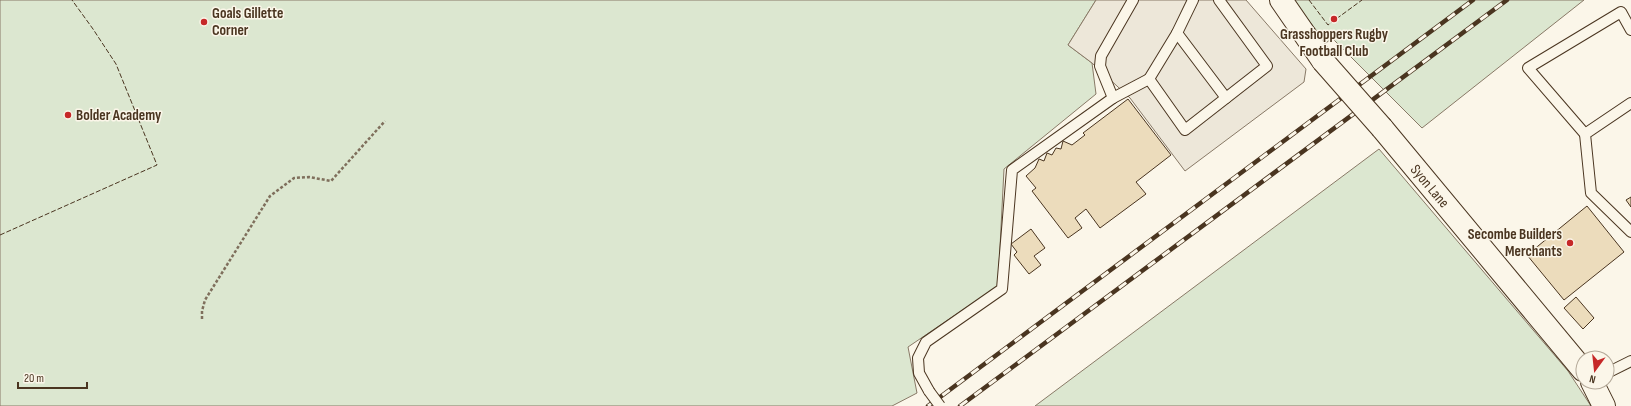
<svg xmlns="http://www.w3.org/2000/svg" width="1631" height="406" font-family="'Sofia Sans Condensed',sans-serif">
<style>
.green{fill:#dce7d0;stroke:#887966}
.parking{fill:#ede7d9;stroke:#887966}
.building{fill:#ecdcbc;stroke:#4a3520}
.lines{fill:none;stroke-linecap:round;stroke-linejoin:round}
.lane-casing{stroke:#4a3520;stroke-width:12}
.secondary-casing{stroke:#4a3520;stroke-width:24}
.path{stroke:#7f6f5c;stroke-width:2.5;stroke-dasharray:3 2;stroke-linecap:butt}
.lane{stroke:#fbf6e9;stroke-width:10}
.secondary{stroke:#fbf6e9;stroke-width:22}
.rail-casing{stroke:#4a3520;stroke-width:4.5}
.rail{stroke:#fbf6e9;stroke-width:3;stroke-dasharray:9;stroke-linecap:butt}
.lane-bridge-casing{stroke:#4a3520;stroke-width:12;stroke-linecap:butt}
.secondary-bridge-casing{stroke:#4a3520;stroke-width:24;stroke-linecap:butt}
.lane-bridge{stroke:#fbf6e9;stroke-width:10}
.secondary-bridge{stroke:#fbf6e9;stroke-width:22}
.fence{stroke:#4a3520;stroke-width:1;stroke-dasharray:5 2;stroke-linecap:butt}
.poi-dot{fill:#c62828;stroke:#fbf6e9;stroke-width:1.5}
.labels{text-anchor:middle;stroke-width:3;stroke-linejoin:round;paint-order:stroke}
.poi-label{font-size:15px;font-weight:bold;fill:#4a3520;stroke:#fbf6e9;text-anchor:start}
.street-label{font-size:15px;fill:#4a3520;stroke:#fbf6e9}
</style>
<rect width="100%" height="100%" fill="#fbf6e9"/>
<g class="green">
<polygon points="0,0 1096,0 1068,45 1092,63 1096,94 1004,169 998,286 908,347 917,393 892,406 0,406"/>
<polygon points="1293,0 1584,0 1422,128 1332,38 1326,43"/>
<polygon points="1379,149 1568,371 1591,406 1035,406"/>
</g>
<polygon class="parking" points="1096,0 1246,0 1306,69 1304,82 1185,171 1130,98 1092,63 1068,45"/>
<g class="building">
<polygon points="1128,99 1171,155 1136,182 1146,194 1100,228 1086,209 1075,218 1082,228 1068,238 1032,191 1036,188 1026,176 1035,168 1039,159 1044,161 1047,153 1052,155 1056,148 1061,149 1063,141 1072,145 1085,135 1083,133"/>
<polygon points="1631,197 1631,207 1626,200"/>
<polygon points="1587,206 1624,252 1564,300 1527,255"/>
<polygon points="1031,229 1045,248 1034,256 1041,265 1029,274 1014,255 1017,252 1011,244"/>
<polygon points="1576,297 1594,318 1583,329 1564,308"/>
</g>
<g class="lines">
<g class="lane-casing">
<g id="lane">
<polyline points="1133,0 1101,56 1100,66 1113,98 1149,79"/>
<polyline points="1193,0 1177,33 1149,79 1185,130 1267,66 1219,0"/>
<polyline points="1177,33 1226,98"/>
<polyline points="1631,103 1585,134 1591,193 1631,232"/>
<polyline points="1585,134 1528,68 1621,12 1631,30"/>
<polyline points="1607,373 1631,361"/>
<polyline points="929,391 919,373 918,358 926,342 1002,289 1012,170 1113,98"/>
</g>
</g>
<g class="secondary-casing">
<g id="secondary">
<polyline points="1281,0 1323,61"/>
<polyline points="1382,128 1583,370"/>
<polyline points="1592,382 1604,406"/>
</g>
</g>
<polyline class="path" points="202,319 202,311 205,300 270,196 294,178 309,177 331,181 385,121"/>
<use href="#lane" class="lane"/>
<use href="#secondary" class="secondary"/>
<g class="rail-casing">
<g id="rail">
<polyline points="928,406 1473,0"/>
<polyline points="960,406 1507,0"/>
</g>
</g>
<use href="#rail" class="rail"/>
<g class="lane-bridge-casing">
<polyline id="lane-bridge" points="929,391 940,406"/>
</g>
<g class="secondary-bridge-casing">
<polyline id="secondary-bridge" points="1323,61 1382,128"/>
</g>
<use href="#lane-bridge" class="lane-bridge"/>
<use href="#secondary-bridge" class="secondary-bridge"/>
<g class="fence">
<polyline points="1309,0 1328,25 1362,0"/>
<polyline points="0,235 157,165 116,64 93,29 72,0"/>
</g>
</g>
<g class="poi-dot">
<circle cx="1334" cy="19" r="4"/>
<circle cx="204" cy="22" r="4"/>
<circle cx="68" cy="115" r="4"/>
<circle cx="1570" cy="243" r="4"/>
</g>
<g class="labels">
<g class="poi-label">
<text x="212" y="18">Goals Gillette<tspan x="212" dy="17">Corner</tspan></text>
<text x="1334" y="39" text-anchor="middle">Grasshoppers Rugby<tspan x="1334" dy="17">Football Club</tspan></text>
<text x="76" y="120">Bolder Academy</text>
<text x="1562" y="239" text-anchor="end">Secombe Builders<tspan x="1562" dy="17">Merchants</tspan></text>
</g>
<g class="street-label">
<text transform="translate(1430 186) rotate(50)" y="5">Syon Lane</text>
</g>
</g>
<g transform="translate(1595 370) rotate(195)"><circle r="19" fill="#fbf6e9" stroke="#b4a999"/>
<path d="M0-3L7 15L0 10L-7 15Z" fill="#c62828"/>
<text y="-6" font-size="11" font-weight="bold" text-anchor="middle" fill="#4a3520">N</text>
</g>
<path d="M18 382v6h69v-6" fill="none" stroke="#4a3520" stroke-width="2"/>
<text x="24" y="382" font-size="12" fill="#4a3520" stroke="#fbf6e9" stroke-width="3" paint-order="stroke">20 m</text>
</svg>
